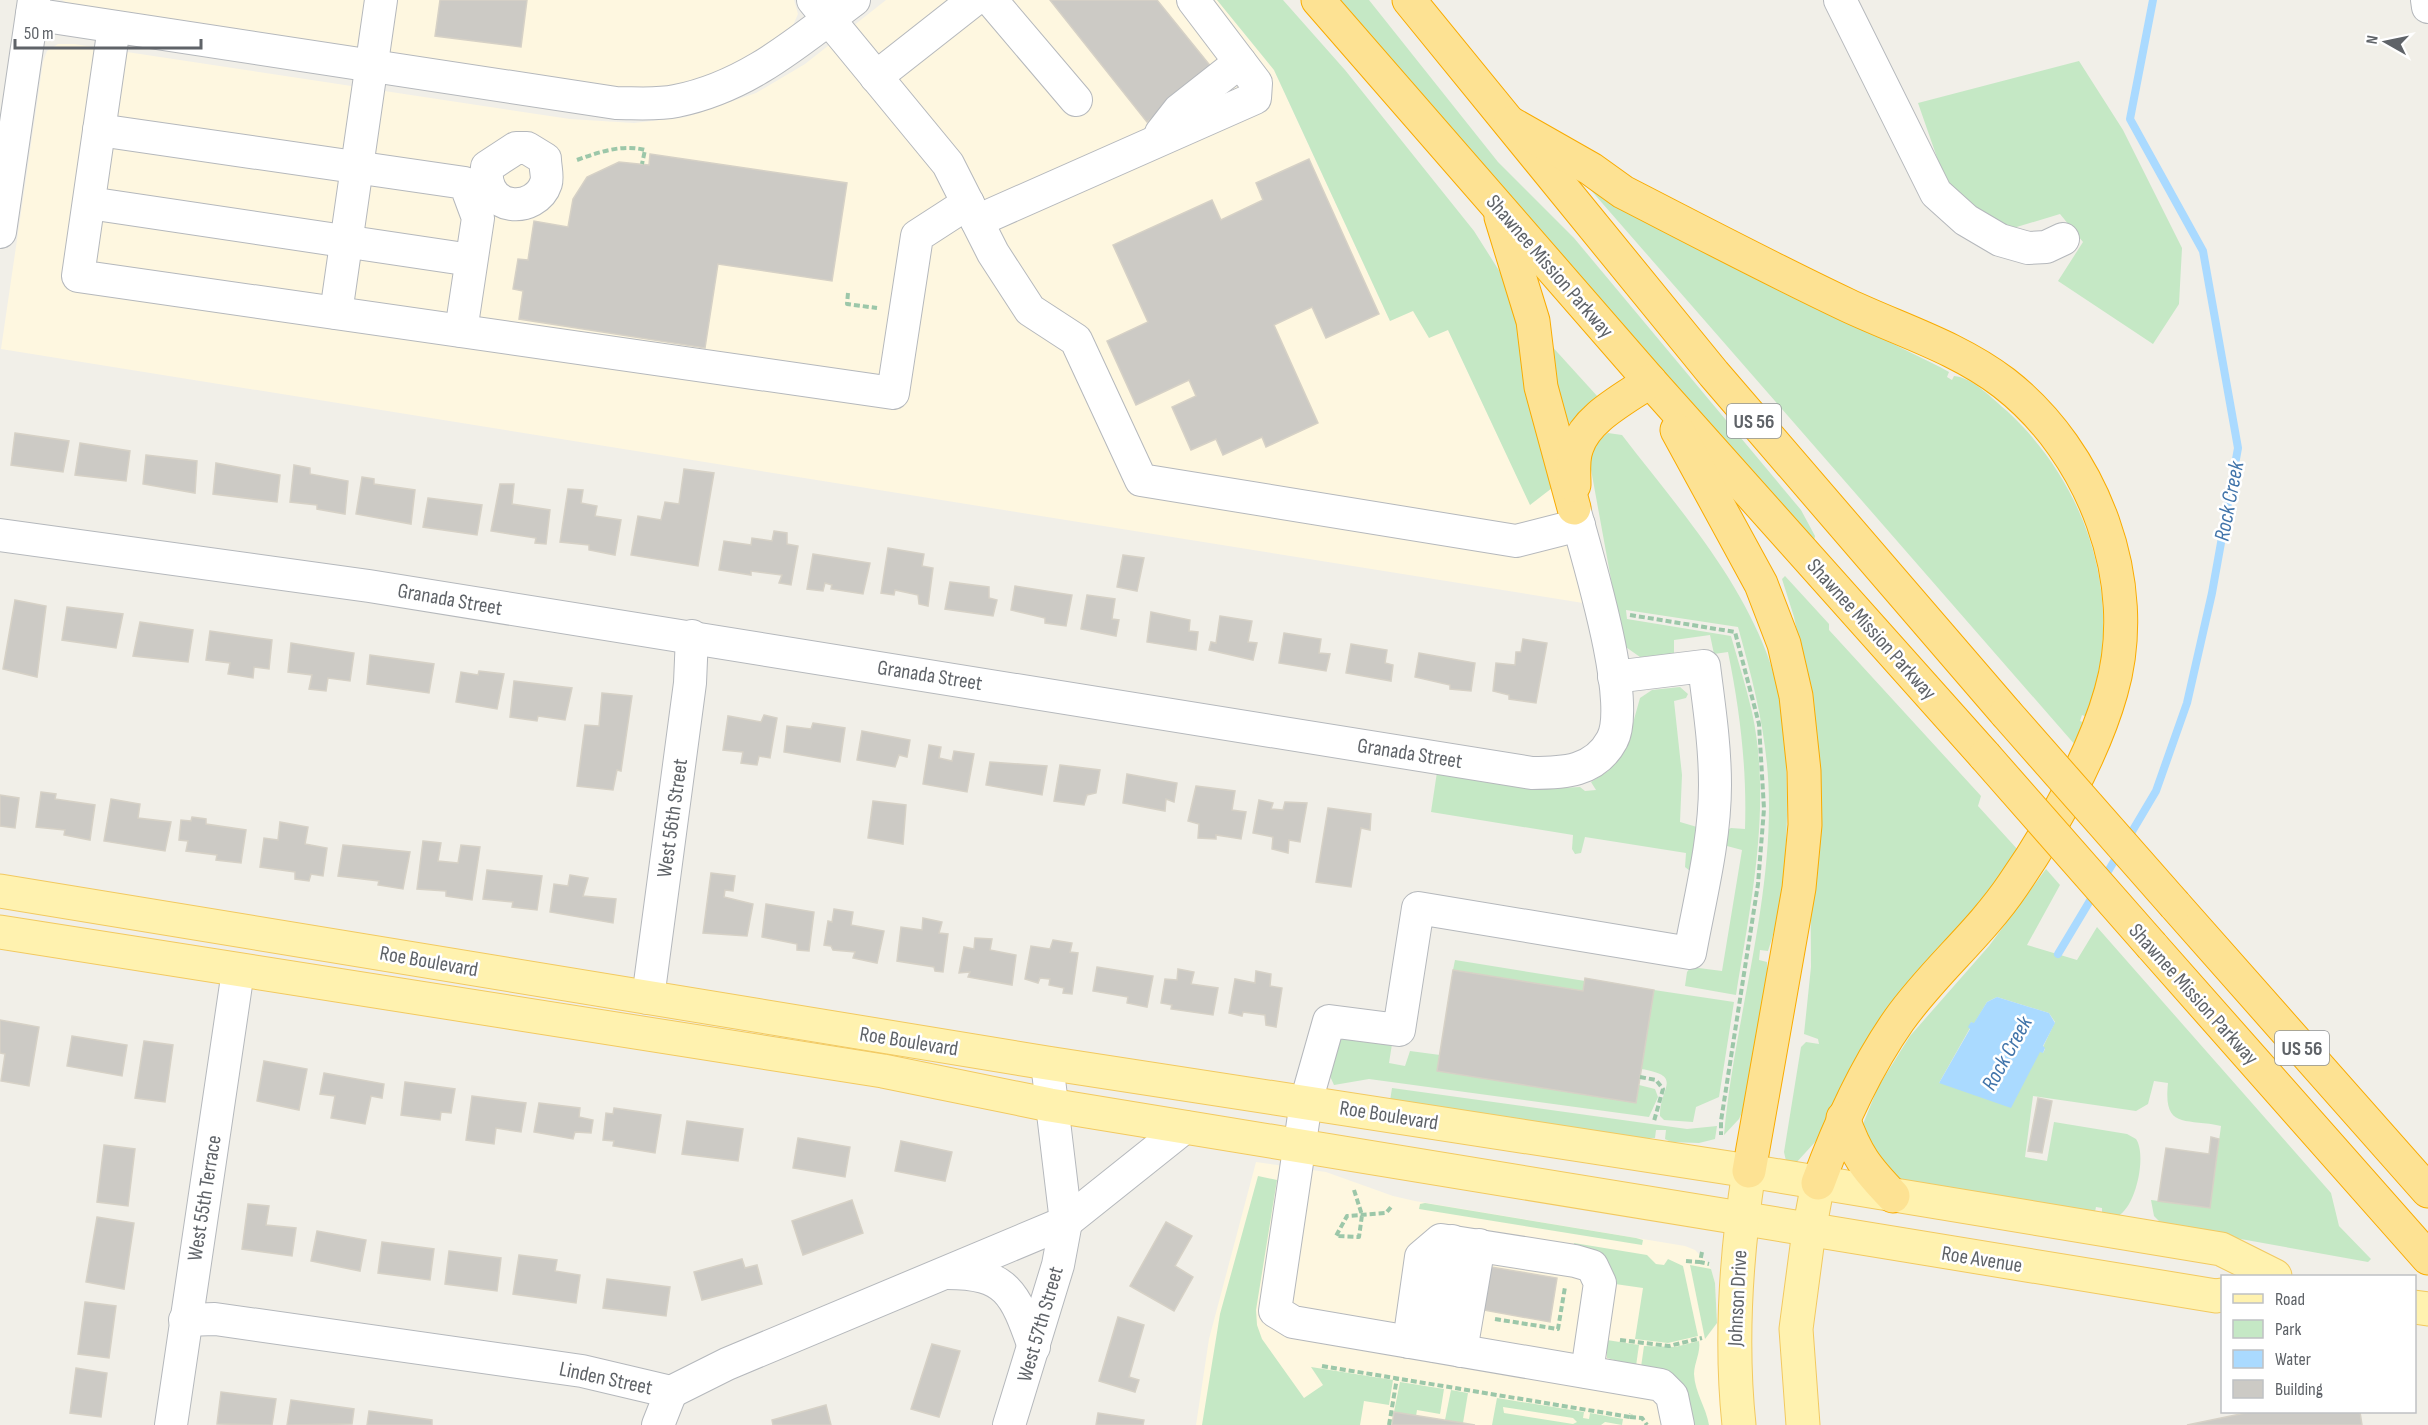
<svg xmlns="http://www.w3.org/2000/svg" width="2428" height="1425" font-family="'Sofia Sans Condensed',sans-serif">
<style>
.commercial{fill:#fef7e0}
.green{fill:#c5e8c5;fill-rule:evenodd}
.water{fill:#aadaff}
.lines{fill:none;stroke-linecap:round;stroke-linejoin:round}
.stream{stroke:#aadaff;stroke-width:8}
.building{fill:#cccac5;stroke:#d6d1c6;stroke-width:1.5}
.minor-casing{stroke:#b5b8bc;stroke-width:34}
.major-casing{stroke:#f2c960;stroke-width:35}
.highway-casing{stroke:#f9ab00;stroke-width:35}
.path{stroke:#9cc7a9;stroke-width:4;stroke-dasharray:6 3;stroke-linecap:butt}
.minor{stroke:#fff;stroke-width:32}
.major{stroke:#fff2af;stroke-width:33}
.highway{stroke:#fde293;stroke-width:33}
.highway-bridge-casing{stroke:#f9ab00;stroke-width:35;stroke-linecap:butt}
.highway-bridge{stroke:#fde293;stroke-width:33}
.labels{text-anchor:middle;stroke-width:5;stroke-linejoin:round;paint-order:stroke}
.shield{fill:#fff;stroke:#8f9295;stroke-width:1.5}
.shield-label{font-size:20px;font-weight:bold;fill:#5f6368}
.street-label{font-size:21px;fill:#5f6368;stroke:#fff}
.water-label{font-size:22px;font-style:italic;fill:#4174aa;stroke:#fff}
</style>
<rect width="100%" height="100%" fill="#f1efe8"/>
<g class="commercial">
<polygon points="62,0 794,0 798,14 791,30 730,69 683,84 628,90 74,7"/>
<polygon points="886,0 1217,0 1274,70 1390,321 1413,310 1448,330 1530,504 1552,488 1583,603 1,349 43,62 47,51 58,44 74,44 570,119 634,123 686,117 756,93 805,64"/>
<polygon points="1256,1162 1326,1172 1393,1196 1415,1201 1685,1246 1695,1250 1709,1264 1715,1283 1722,1425 1196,1425 1209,1339"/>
</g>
<g class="green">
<polygon points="1217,0 1283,0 1345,70 1474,231 1505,280 1513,301 1552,488 1530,505 1448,330 1429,338 1413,311 1390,321 1274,70"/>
<polygon points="1339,0 1369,0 1498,162 1574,238 1801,510 1815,536 1814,541 1811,541"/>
<polygon points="2079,61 2123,130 2182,248 2179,304 2153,344 2058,281 2083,242 2060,214 2010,229 1949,192 1918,103"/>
<path d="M1589 188 1757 277 1940 367 1949 372 1947 377 1952 380 1954 376C1972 377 1994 400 2007 411 2069 468 2107 551 2103 636 2102 664 2094 690 2087 717L2082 715 2080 721 2085 723 2076 746Z"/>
<polygon points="1548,342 1598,397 1566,426"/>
<path d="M1608 433 1622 435C1675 504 1736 572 1767 654 1786 704 1787 764 1787 816 1786 858 1782 912 1768 951L1760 950 1759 960 1767 962V973L1745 1106 1739 1119 1724 1135C1734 1025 1769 916 1769 806 1769 743 1755 688 1738 627L1626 610 1627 619 1731 636C1738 661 1746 686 1752 712 1772 805 1751 902 1736 995L1685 986 1687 972 1691 967 1722 971 1742 850 1727 846V830L1731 828 1745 829C1747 768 1740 711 1728 652L1714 654 1710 635 1674 640V655L1640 657 1623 645 1590 464 1594 444Z"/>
<polygon points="1785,576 1829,624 1829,630 1981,796 1978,806 2018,850 2007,869 1856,1059 1816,1141 1795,1164 1786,1161 1784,1152 1801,1047 1806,1042 1819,1044 1818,1039 1804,1034 1811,967 1809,688 1794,617 1782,579"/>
<polygon points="1680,687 1688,694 1686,698 1674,701 1682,775 1680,822 1697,827 1690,871 1685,867 1686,853 1585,837 1581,853 1575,854 1572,849 1573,835 1431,812 1437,772 1540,789 1580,787 1585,791 1596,790 1591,782 1608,771 1626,748 1640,698 1652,690"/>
<path d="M2046 869 2060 885 2027 945 2077 960 2097 927 2331 1193 2339 1226 2371 1259 2368 1262 2163 1225 2154 1216 2151 1200 2210 1208 2221 1126C2185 1118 2163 1130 2168 1083L2154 1081 2148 1104 2136 1111 2033 1096 2025 1157 2047 1161 2054 1122 2127 1134 2136 1139C2147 1155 2136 1207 2118 1216L2102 1213V1208L2096 1207 2095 1212 1912 1185 1883 1174 1863 1124 1878 1087 1910 1036 1989 946ZM1997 997 2049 1013 2055 1022 2043 1047 2045 1049 2043 1053 2040 1051 1939 1083 1970 1028 1971 1022 1974 1024 1987 1002Z"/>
<polygon points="1455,960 1585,981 1583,991 1453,970"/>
<path d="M1654 990 1734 1002 1719 1097 1696 1107 1693 1122 1664 1120 1660 1116C1659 1088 1685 1076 1641 1069Z"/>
<polygon points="1344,1038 1392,1044 1389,1063 1405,1066 1410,1051 1440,1055 1437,1071 1639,1085 1655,1089 1658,1097 1649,1117 1369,1079 1334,1085 1329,1074 1340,1041"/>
<polygon points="1392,1088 1687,1129 1717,1126 1715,1139 1699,1143 1671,1142 1665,1139 1666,1130 1656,1130 1655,1138 1644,1138 1390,1101"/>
<polygon points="1258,1176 1277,1180 1256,1310 1257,1325 1262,1339 1304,1398 1323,1385 1311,1367 1393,1380 1389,1405 1364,1401 1360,1425 1202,1425 1220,1314"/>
<polygon points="1425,1203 1636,1238 1643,1240 1642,1245 1419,1209 1420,1204"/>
<polygon points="1574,1243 1647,1255 1656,1264 1664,1265 1668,1259 1683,1266 1698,1336 1668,1343 1635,1339 1643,1288 1615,1284 1573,1254"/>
<polygon points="1690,1265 1711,1269 1715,1283 1717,1323 1705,1339"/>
<polygon points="1607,1340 1639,1345 1636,1366 1607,1358"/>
<path d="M1699 1341C1701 1352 1694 1363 1694 1374 1695 1393 1706 1407 1709 1425H1692L1641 1367 1644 1346 1675 1347Z"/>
<polygon points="1400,1382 1444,1389 1440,1414 1417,1410 1416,1416 1394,1412"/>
<polygon points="1451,1390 1468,1393 1463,1423 1445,1420"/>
<path d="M1497 1398 1584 1412 1583 1418 1589 1419 1590 1413 1623 1419 1622 1425 1605 1422 1601 1425H1492ZM1503 1407 1573 1418 1577 1422 1573 1424 1504 1413Z"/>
</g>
<polygon class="water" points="1997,997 2049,1013 2055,1023 2043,1046 2045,1048 2043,1053 2040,1052 2011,1108 1939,1083 1970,1029 1968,1027 1971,1022 1974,1023 1987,1002"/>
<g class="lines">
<g class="stream">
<polyline points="2127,840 2156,791 2187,703 2212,593 2238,448 2203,251 2130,119 2153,0"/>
<polyline points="2104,878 2119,853"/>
<polyline points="2058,954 2094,894"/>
</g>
</g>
<g class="building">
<polygon points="440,0 527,0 521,47 435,36"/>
<polygon points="1050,0 1157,0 1229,89 1189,88 1147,122"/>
<polygon points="650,154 847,183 832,281 718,264 705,348 519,319 523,291 513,289 518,259 528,260 534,221 568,227 573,199 587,177 619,162 649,165"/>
<polygon points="1309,159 1379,314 1326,338 1312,307 1274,325 1318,423 1266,447 1262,437 1223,455 1216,439 1191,450 1172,407 1196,396 1189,380 1136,405 1107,341 1148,322 1113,245 1212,200 1221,220 1263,200 1256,183"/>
<polygon points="15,433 69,441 63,472 11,465"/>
<polygon points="80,443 130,451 126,481 75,475"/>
<polygon points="146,455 197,461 195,493 143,484"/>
<polygon points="216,463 280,475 277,502 213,494"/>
<polygon points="294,465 310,468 310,474 348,481 345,514 317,509 317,505 290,502"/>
<polygon points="684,469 714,473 698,566 631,555 638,516 661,520 665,502 679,504"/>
<polygon points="362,477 374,479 374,484 415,490 411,524 356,514"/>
<polygon points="500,484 514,484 512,504 550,510 546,544 535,543 536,538 491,531"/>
<polygon points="568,489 583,490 581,503 597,506 595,516 621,520 615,555 589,550 589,545 560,542"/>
<polygon points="428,498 482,505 477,535 423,527"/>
<polygon points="774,531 787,533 787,544 798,546 791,585 779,583 782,575 751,571 751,575 719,570 724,541 751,545 752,538 772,541"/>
<polygon points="888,548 924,554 922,566 933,568 928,606 919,604 918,595 895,590 894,595 881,593"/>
<polygon points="813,554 870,563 863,594 831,589 832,585 825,583 823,591 807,589"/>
<polygon points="1123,555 1144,558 1137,591 1117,587"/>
<polygon points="950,582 989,587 989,598 997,600 993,616 945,609"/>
<polygon points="1015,586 1072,595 1066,626 1045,623 1045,618 1011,610"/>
<polygon points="1087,595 1115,599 1112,619 1119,620 1116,636 1081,629"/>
<polygon points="15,600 46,606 37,677 3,669"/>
<polygon points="67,607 123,614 116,648 62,640"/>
<polygon points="1151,612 1190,620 1189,631 1198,632 1196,650 1147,642"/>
<polygon points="1220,616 1252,621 1248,642 1257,643 1253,660 1209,650 1211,642 1216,643"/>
<polygon points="140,622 193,630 188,662 133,656"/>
<polygon points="210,631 272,640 269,669 254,667 253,678 228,674 230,663 206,660"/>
<polygon points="1284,633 1321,639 1319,653 1330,654 1326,671 1279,663"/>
<polygon points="1523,639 1547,643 1536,703 1509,699 1509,695 1493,691 1496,663 1515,665 1516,652 1521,652"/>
<polygon points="291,643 354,653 350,681 328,678 326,691 309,689 312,675 288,672"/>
<polygon points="1351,644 1387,650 1385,663 1393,665 1391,681 1346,673"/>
<polygon points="1419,653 1475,663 1471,691 1450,689 1450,685 1415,677"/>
<polygon points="370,655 434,664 429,693 367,684"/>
<polygon points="479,671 504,674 497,709 456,702 461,672 478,675"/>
<polygon points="514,681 572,688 565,720 538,716 537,721 510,717"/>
<polygon points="602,693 632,696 621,771 617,770 613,790 577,786 585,725 599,726"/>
<polygon points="764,715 777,718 770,758 759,756 757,765 741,763 743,752 723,750 728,716 761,722"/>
<polygon points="813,723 845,728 840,762 784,752 787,726 811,729"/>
<polygon points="862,731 910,740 907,757 899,755 895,767 857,760"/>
<polygon points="929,745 941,747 939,758 952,761 954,751 974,754 967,792 923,784"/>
<polygon points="990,762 1047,766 1042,795 986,785"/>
<polygon points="1060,765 1100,770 1096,793 1087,795 1084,805 1054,801"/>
<polygon points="1127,774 1177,783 1174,802 1166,799 1165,811 1123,803"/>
<polygon points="1196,786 1235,791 1232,810 1246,812 1241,839 1216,835 1216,839 1198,838 1199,824 1188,821"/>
<polygon points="41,792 56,794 55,799 95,805 90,840 64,835 65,830 36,827"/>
<polygon points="0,795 19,798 15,828 0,826"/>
<polygon points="111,799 140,804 138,818 171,822 165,851 104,841"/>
<polygon points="1259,800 1273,803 1271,809 1283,810 1285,802 1307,803 1300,842 1289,840 1288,853 1272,849 1273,837 1253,833"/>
<polygon points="873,801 906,805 903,844 868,838"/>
<polygon points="1328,808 1371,814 1370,830 1361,828 1351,887 1316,882"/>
<polygon points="192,817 206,819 206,824 246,830 241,863 216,860 217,855 186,851 188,841 179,840 181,820 191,821"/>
<polygon points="280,822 308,827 305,844 327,848 323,876 311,874 309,881 295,879 295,872 260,867 264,838 278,840"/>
<polygon points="423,841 441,843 438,861 458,863 461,845 480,847 472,900 446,896 446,891 417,889"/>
<polygon points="343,845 410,852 403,889 378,885 379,881 338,876"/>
<polygon points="487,870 542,876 537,910 512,907 513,902 483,899"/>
<polygon points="711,873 735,876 733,891 725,890 724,897 753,904 747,936 703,933"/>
<polygon points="570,875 588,878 583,896 616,899 613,923 550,912 554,884 568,886"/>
<polygon points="766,904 814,912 809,951 797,950 797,944 762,937"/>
<polygon points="834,909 853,912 851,925 884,931 877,963 853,958 855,952 833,950 831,946 824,945 828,921 832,922"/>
<polygon points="923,918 942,922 939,933 948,934 943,972 935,971 934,967 897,961 901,927 922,930"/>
<polygon points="975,938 992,939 990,950 1016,955 1012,985 968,977 970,972 959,973 964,947 974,949"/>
<polygon points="1053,940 1072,943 1070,952 1078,953 1072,994 1063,993 1064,988 1049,985 1050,979 1040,978 1038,983 1025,979 1031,946 1050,949"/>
<polygon points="1097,967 1153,976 1147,1007 1127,1003 1128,997 1093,991"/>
<polygon points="1178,969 1194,972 1191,984 1218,988 1213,1015 1171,1009 1172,1005 1161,1003 1165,979 1177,980"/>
<polygon points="1453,970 1583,991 1585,978 1654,990 1636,1103 1437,1071"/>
<polygon points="1256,971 1271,974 1270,986 1282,988 1276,1027 1266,1025 1265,1015 1243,1012 1242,1016 1229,1013 1235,979 1255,983"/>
<polygon points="0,1020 39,1027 29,1086 1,1081 5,1054 0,1053"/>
<polygon points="72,1036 127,1045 122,1076 67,1066"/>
<polygon points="144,1041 173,1045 165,1102 135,1098"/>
<polygon points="264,1061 307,1069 299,1110 257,1101"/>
<polygon points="324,1073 384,1084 382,1098 371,1096 365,1124 331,1118 335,1096 320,1094"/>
<polygon points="405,1082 455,1089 451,1113 441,1112 440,1120 401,1115"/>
<polygon points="472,1096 526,1103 521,1132 496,1128 494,1144 466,1140"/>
<polygon points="2038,1098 2052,1101 2042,1153 2028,1151"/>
<polygon points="539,1103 580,1108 579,1117 593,1120 591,1133 575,1132 573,1139 534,1132"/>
<polygon points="614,1108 661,1115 655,1153 613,1146 614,1141 603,1140 606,1113 613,1114"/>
<polygon points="687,1121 743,1129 738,1161 682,1154"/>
<polygon points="2211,1137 2219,1139 2210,1208 2158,1201 2166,1148 2209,1154"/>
<polygon points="798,1138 850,1147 845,1177 793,1168"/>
<polygon points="901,1141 952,1152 945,1181 895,1171"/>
<polygon points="104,1145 135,1149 128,1206 97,1202"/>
<polygon points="852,1200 863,1233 803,1255 792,1221"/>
<polygon points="248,1204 269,1206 266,1225 296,1228 292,1256 242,1249"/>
<polygon points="97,1217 134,1223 124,1289 86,1282"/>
<polygon points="1166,1222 1192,1236 1175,1266 1193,1277 1174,1311 1130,1286"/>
<polygon points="317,1231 366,1240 360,1271 311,1261"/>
<polygon points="382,1242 434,1249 430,1280 378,1273"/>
<polygon points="449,1251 501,1258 497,1291 445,1284"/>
<polygon points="519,1255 557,1260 555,1271 580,1275 576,1303 513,1294"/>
<polygon points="742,1259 745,1268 757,1265 762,1284 702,1300 694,1272"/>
<polygon points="1485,1266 1557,1278 1550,1322 1478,1309"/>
<polygon points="607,1279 670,1287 666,1316 603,1308"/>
<polygon points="85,1302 116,1306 109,1358 78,1354"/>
<polygon points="1118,1317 1144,1325 1129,1377 1139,1380 1135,1392 1099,1381"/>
<polygon points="932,1344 960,1351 939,1417 911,1409"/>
<polygon points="76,1368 107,1373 101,1417 70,1413"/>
<polygon points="221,1392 276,1399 272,1425 217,1424"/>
<polygon points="291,1400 354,1409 352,1424 287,1425"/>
<polygon points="826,1405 831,1425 773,1425 772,1420"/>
<polygon points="369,1411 432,1420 432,1425 367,1425"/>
<polygon points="1394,1412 1463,1423 1475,1425 1392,1425"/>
<polygon points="2250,1412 2360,1412 2362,1425 2187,1425"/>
<polygon points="1098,1413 1144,1420 1143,1425 1096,1425"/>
</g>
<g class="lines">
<g class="minor-casing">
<g id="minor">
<polyline points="813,0 948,164 993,253 1030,310 1076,340 1141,480 1516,541 1579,525"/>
<polyline points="991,0 1076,100"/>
<polyline points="1840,0 1936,193 1966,220 2000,240 2028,248 2046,247 2063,239"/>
<polyline points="2427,0 2428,7"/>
<path d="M32 14 616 103C636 103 657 105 676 101 747 87 798 42 854 0"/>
<polyline points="114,27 78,276 893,393 917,236 968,203"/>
<polyline points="876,77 974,0"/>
<polyline points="99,130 465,183 478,218 461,331"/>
<polyline points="1161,133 1179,110 1240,62"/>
<path d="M516 148H527L545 159C545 166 548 177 546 183 536 214 482 213 487 167Z"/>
<polyline points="89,203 471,260"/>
<polyline points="977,221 1255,98 1256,83 1193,0"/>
<polyline points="0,232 34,0"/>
<polyline points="336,313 381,0"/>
<path d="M0 535 369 586 1532 773C1563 773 1595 772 1612 740 1633 702 1586 553 1574 508"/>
<path d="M1614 677 1704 666C1709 706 1715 745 1715 785 1715 841 1700 898 1690 953L1418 908 1399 1030 1329 1021 1306 1102 1275 1311 1293 1322 1661 1385 1672 1396 1678 1425"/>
<polyline points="648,998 690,683 692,636"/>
<path d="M947 1273C1007 1273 1015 1293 1034 1347"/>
<polyline points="185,1320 215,1319 582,1371 671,1392 727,1364 1066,1222 1185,1127"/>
<polyline points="1409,1342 1421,1257 1441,1240 1575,1261 1592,1266 1600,1283 1587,1372"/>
<polyline points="1435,1346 1452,1241"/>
<polyline points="1461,1351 1479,1245"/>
<polyline points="171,1425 238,971"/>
<polyline points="658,1425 671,1392"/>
<polyline points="1009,1425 1058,1265 1066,1222 1047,1063"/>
</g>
</g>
<g class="major-casing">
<g id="major">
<polyline points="0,891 1047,1063 1749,1171 2221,1249 2275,1276"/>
<polyline points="0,932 883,1071 1050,1105 2216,1296 2222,1295"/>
<polyline points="2414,1307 2428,1309"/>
<path d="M1739 1425C1730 1340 1736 1255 1749 1171"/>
<polyline points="1803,1425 1796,1329 1809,1231 1818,1183"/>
</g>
</g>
<g class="highway-casing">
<g id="highway">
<polyline points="1318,0 1650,381 1985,756"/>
<polyline points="1409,0 1714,374 2006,713"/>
<path d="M1510 123 1591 169 1623 192C1697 230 1771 269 1847 305 1900 330 1957 347 2004 383 2093 452 2143 582 2111 692 2093 756 2051 830 2013 885 1980 934 1933 972 1899 1020 1864 1070 1839 1126 1818 1183"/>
<polyline points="1501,217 1533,321 1541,387 1574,508"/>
<polyline points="1677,430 1761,584 1784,644 1796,696 1804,771 1805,825 1799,888 1749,1171"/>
<path d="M1574 485C1574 472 1572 459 1577 447 1587 417 1625 399 1650 381"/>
<polyline points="2175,905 2428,1191"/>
<polyline points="2152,946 2428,1258"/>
<path d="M1843 1118C1856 1155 1866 1168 1893 1196"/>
</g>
</g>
<g class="path">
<path d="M577 160C599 152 622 144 645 150L642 164"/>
<polyline points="848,293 847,304 877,308"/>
<polyline points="1630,615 1735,632 1759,724 1764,809 1758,884 1721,1121 1721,1135"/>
<polyline points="1640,1077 1656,1080 1663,1089 1654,1121"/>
<polyline points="1354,1190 1362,1215 1359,1237 1336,1236 1347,1216 1386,1213 1391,1207"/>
<polyline points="1702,1252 1700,1262 1709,1264"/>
<polyline points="1686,1261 1700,1262"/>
<polyline points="1495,1319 1558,1329 1565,1287"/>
<polyline points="1620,1340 1669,1346 1702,1338"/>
<polyline points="1322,1366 1630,1417 1631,1414"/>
<polyline points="1630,1417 1642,1418 1647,1425"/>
<polyline points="1389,1425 1397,1378"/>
</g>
<use href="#minor" class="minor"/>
<use href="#major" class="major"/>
<use href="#highway" class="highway"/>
<g class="highway-bridge-casing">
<g id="highway-bridge">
<polyline points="2006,713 2175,905"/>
<polyline points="1985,756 2152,946"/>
</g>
</g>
<use href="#highway-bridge" class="highway-bridge"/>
</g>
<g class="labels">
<g class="shield">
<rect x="1727" y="404" width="54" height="34" rx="4.5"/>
<rect x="2275" y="1031" width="54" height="34" rx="4.5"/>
</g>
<g class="shield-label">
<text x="1754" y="428">US 56</text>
<text x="2302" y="1055">US 56</text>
</g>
<g class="street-label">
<text transform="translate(1550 266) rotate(49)" y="7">Shawnee Mission Parkway</text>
<text transform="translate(450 599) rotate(10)" y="7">Granada Street</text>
<text transform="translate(1872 629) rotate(48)" y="7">Shawnee Mission Parkway</text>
<text transform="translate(930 675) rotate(9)" y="7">Granada Street</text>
<text transform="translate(1410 753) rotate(9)" y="7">Granada Street</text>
<text transform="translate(672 818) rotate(-82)" y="7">West 56th Street</text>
<text transform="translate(429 961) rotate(10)" y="7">Roe Boulevard</text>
<text transform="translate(2194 994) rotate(48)" y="7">Shawnee Mission Parkway</text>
<text transform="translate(909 1041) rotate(9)" y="7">Roe Boulevard</text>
<text transform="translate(1389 1115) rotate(9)" y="7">Roe Boulevard</text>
<text transform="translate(204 1198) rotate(-81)" y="7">West 55th Terrace</text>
<text transform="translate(1982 1259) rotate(9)" y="7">Roe Avenue</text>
<text transform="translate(1737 1298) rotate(-87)" y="7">Johnson Drive</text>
<text transform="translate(1040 1324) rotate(-74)" y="7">West 57th Street</text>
<text transform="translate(606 1378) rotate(12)" y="7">Linden Street</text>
</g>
<g class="water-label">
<text transform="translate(2228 501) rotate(-79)" y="8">Rock Creek</text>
<text transform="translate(2006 1053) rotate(-61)" y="8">Rock Creek</text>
</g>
</g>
<rect x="2221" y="1275" width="195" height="138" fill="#ffffff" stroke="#bfc1c3" stroke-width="1.5"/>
<rect x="2233" y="1294" width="30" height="9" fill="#fff2af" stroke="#bfc1c3" stroke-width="1.5"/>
<text x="2275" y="1305" font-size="18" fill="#5f6368">Road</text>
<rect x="2233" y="1320" width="30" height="18" fill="#c5e8c5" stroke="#bfc1c3" stroke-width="1.5"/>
<text x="2275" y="1335" font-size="18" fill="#5f6368">Park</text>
<rect x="2233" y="1350" width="30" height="18" fill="#aadaff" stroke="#bfc1c3" stroke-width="1.5"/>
<text x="2275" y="1365" font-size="18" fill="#5f6368">Water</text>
<rect x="2233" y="1380" width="30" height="18" fill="#cccac5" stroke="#bfc1c3" stroke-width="1.5"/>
<text x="2275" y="1395" font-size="18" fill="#5f6368">Building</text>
<g transform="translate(2386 42) rotate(279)" stroke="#ffffff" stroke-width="4.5" paint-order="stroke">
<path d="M0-4.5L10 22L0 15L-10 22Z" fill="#5f6368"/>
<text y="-9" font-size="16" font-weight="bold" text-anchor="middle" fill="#5f6368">N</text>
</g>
<path d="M15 39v9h186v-9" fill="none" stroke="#5f6368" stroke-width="3"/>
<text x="24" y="39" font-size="18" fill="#5f6368" stroke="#ffffff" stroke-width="4.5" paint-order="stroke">50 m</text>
</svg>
